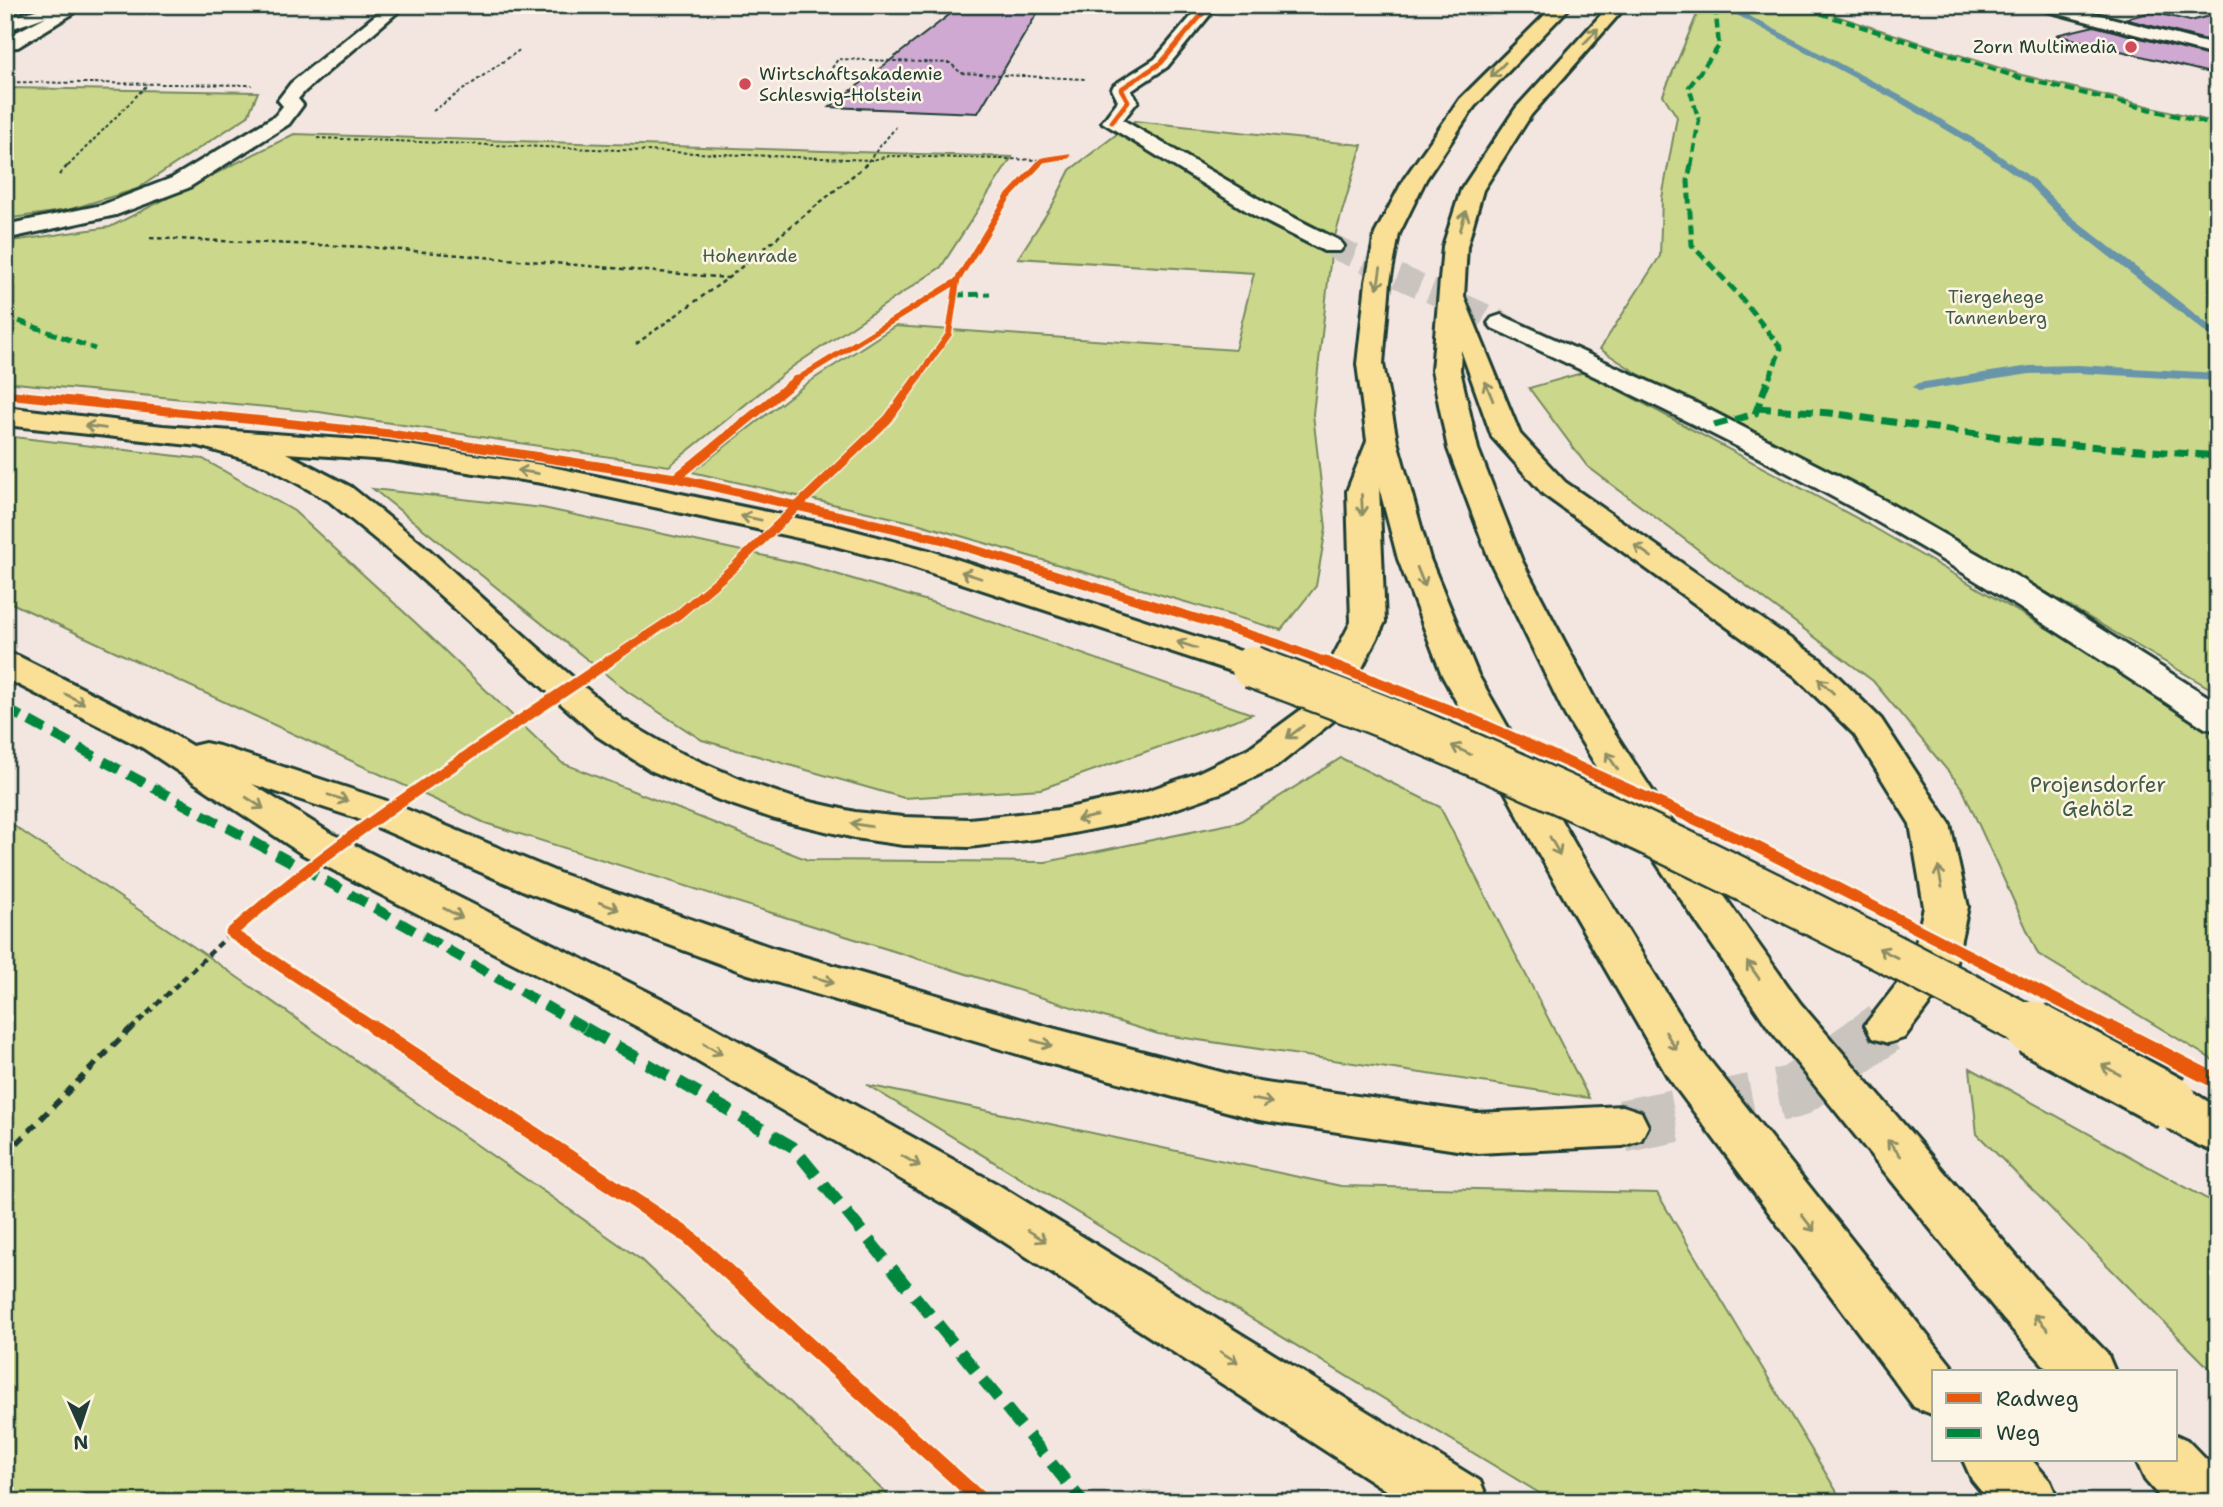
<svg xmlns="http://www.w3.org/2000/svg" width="2223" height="1507" font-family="'Shantell Sans',sans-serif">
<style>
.green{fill:#cbd78a;stroke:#758a5f;stroke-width:2}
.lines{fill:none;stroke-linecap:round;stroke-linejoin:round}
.stream{fill:#6995aa;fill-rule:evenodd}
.building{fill:#cfa9d1;stroke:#1f3d34;stroke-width:2}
.minor-tunnel{stroke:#c9c4be;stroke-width:24;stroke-dasharray:24 12;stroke-linecap:butt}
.highway-tunnel-far1{stroke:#c9c4be;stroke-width:41;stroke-dasharray:41 20;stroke-linecap:butt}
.highway-tunnel{stroke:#c9c4be;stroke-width:53;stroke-dasharray:53 26;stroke-linecap:butt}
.minor-casing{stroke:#1f3d34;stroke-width:6}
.highway-casing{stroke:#1f3d34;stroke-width:6}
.path-far3{stroke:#1f3d34;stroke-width:2;stroke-dasharray:3.5 2.5;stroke-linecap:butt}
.path-far2{stroke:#1f3d34;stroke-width:2.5;stroke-dasharray:4.5 3.5;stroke-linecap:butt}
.path-far1{stroke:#1f3d34;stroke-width:4.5;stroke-dasharray:7 5;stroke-linecap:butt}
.path{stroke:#1f3d34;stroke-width:6;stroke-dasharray:10 7;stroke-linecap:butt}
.minor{fill:#fcf5e5;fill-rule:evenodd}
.highway{fill:#fadf96;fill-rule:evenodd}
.highway-bridge-far1-casing{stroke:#1f3d34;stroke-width:46;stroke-linecap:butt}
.highway-bridge-casing{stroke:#1f3d34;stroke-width:59;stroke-linecap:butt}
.highway-bridge-far1{stroke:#fadf96;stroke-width:41}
.highway-bridge{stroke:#fadf96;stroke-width:53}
.quiet-far4{stroke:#00873e;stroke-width:4.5;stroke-dasharray:9 4.5;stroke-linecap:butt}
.quiet-far3{stroke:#00873e;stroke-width:5;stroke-dasharray:10 5;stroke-linecap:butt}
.quiet-far2{stroke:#00873e;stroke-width:7;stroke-dasharray:14 7;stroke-linecap:butt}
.quiet-far1{stroke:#00873e;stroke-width:10;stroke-dasharray:18 10;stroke-linecap:butt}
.quiet{stroke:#00873e;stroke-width:12;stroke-dasharray:24 12;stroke-linecap:butt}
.cycleway-far4-casing{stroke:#fcf5e5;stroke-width:7}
.cycleway-far3-casing{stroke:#fcf5e5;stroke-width:9}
.cycleway-far2-casing{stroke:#fcf5e5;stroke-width:12}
.cycleway-far1-casing{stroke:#fcf5e5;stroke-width:16}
.cycleway-casing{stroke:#fcf5e5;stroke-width:19}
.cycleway-far4{stroke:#e8590c;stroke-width:5}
.cycleway-far3{stroke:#e8590c;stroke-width:6}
.cycleway-far2{stroke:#e8590c;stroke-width:9}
.cycleway-far1{stroke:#e8590c;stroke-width:11}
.cycleway{stroke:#e8590c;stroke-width:15}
.oneway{stroke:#8c8e65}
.poi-dot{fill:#d1495b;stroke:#fcf5e5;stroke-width:2.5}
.labels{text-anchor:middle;stroke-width:5;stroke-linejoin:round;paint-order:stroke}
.far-poi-label{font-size:18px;fill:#1f3d34;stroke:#fcf5e5;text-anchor:end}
.far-park-label{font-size:18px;fill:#415c45;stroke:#fcf5e5}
.park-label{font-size:21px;fill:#415c45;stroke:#fcf5e5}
</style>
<rect width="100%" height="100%" fill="#f3e6e1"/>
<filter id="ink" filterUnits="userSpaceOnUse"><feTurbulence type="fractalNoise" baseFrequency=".0143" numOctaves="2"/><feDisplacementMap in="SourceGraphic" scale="14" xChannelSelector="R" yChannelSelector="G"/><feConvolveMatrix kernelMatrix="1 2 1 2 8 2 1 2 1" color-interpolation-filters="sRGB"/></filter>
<g filter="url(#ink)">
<g class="green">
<polygon points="1701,5 1802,5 2022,75 2218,123 2218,693 1909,512 1640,375 1600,349 1660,256 1662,198 1677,117 1663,95"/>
<polygon points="5,88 258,92 248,116 137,189 68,210 5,219"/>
<polygon points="1134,121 1362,145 1332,246 1313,414 1326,528 1316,586 1281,630 920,524 692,472 806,384 895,326 1235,350 1254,273 1018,258 1053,204 1070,170"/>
<polygon points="294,134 1012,157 941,267 792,367 669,466 319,412 5,382 5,242 110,227"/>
<polygon points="1585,372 1866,523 2218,728 2218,1063 2038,954 1962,788 1873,681 1587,466 1529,388"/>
<polygon points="5,436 203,459 294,511 417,624 562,763 808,860 1046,862 1239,822 1341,758 1440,807 1589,1098 1158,1034 485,823 5,600"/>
<polygon points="373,489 543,508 802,564 958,610 1252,714 1041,789 904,798 702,740 628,692"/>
<polygon points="5,820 197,949 640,1259 895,1502 5,1502"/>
<polygon points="1970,1068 2218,1205 2218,1377 1977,1134"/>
<polygon points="867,1085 1341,1186 1657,1193 1843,1502 1554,1502"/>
</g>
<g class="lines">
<g class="stream">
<polygon points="1740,11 1905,98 1988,147 2033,179 2072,217 2218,332 2218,342 2064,221 2027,183 1982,151 1899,102 1737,15"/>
<polygon points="2078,365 2218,373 2218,381 2078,373 2030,374 1918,391 1912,387 1918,383 2030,366"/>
</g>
</g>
<g class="building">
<polygon points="962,5 1042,5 978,113 830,107"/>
<polygon points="2152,12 2190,21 2218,14 2218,43 2124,19"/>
<polygon points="2094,26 2218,58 2218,75 2056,35"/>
</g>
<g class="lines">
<polyline class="minor-tunnel" points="1332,246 1501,323"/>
<polyline class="highway-tunnel-far1" points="1881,1030 1888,1025"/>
<polyline class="highway-tunnel" points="1623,1126 1794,1092 1884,1028"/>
<g class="minor-casing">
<g id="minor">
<polygon points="388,5 406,5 305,91 298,99 303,105 289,124 188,188 116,215 5,239 5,225 102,205 172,178 275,116 283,106 278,100 291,83"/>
<polygon points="1201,5 1218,5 1167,67 1131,91 1138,101 1123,120 1271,206 1340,241 1344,246 1340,251 1324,251 1255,216 1102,122 1118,101 1112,89 1114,85 1155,59"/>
<polygon points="2034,5 2062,5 2218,46 2218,56 2036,8"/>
<polygon points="49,6 72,9 74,13 18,47 5,48 5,38 47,16 5,31 5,19"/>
<path d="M1501 315 1694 402 1875 495 2023 580 2218 703V731L2205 728C2089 652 1974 576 1853 508 1736 443 1614 385 1492 328L1488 323 1492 318Z"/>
</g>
</g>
<g class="highway-casing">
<g id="highway">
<polygon points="1555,5 1572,5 1474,107 1426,179 1399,234 1390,282 1383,364 1397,441 1430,559 1478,675 1581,855 1702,1051 1954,1369 1956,1372 1934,1372 1934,1415 1914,1407 1668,1077 1540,856 1442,675 1398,559 1379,487 1385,622 1337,718 1277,766 1223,792 1149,818 1058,836 969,847 903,845 855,838 775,819 719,800 650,770 597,736 403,562 329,501 265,465 199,446 5,425 5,407 163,426 387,442 542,465 835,526 931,551 1265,659 1270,667 1265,675 1252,678 907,565 831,545 542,483 387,460 286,453 351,487 427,548 537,647 623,720 678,752 747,782 797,799 855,812 903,817 969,819 1058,810 1141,793 1195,774 1249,748 1309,704 1351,622 1347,491 1367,441 1357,364 1366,282 1375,234 1404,179 1460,99"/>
<polygon points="1610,5 1627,5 1531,115 1483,190 1467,246 1464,297 1520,434 1565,482 1821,660 1881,719 1950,824 1968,907 1954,971 1904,1038 1888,1043 1872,1038 1865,1025 1911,966 1924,907 1910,824 1854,734 1795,676 1543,494 1492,437 1461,350 1460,370 1478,449 1522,561 1603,715 1685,841 1800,1003 2041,1285 2107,1353 2115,1372 2050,1372 2003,1319 1768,1027 1655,861 1565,715 1490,561 1448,449 1432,370 1443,246 1461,190 1516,108"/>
<polygon points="5,653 18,656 169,732 192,746 205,743 219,746 384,800 559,873 773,948 1048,1027 1259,1082 1477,1113 1623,1106 1641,1112 1648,1126 1641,1140 1623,1146 1477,1153 1259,1120 1048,1063 745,973 529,893 356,818 252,784 332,834 670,1003 997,1184 1480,1481 1489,1502 1404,1502 961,1214 638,1027 302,854 143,748 5,678"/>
<path d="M2171 1083 2188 1089 2218 1108V1153C2192 1144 2159 1127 2147 1103L2154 1089Z"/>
<polygon points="2176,1435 2187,1440 2218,1472 2218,1502 2164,1502 2145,1480 2136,1460 2176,1460"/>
<polygon points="1963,1460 2032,1460 2050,1481 2059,1502 1990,1502 1972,1480"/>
</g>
</g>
<g class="path-far3">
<polyline points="832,68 838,59 950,63 961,73 1085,79"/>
<polyline points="5,82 252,85"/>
<polyline points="433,111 521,49"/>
<polyline points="317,138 872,160 889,156 1043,160"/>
<polyline points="68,166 148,84"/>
<polyline points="864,166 896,127"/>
</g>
<g class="path-far2">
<polyline points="59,175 69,164"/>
<polyline points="150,238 367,247 728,278"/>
<polyline points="636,344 728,278 867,164"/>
</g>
<polyline class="path-far1" points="130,1030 231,933"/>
<polyline class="path" points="5,1155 131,1028"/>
<use href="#minor" class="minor"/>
<use href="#highway" class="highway"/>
<g class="highway-bridge-far1-casing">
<path id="highway-bridge-far1" d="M1252 667C1308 688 1365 708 1420 732 1630 820 1834 923 2035 1030"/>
</g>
<g class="highway-bridge-casing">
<polyline id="highway-bridge" points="2032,1028 2171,1103"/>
</g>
<use href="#highway-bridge-far1" class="highway-bridge-far1"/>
<use href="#highway-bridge" class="highway-bridge"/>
<g class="quiet-far4">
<polyline points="1795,5 2017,77 2218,126"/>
<polyline points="1691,166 1699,120 1689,87 1719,46 1716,15 1722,5"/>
</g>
<g class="quiet-far3">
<polyline points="1691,164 1688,181 1692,245 1738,294 1781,348 1768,382"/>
<polyline points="955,295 990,294"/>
<polyline points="5,316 95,349"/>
</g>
<g class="quiet-far2">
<polyline points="1757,408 1830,413 2033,442 2218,456"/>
<polyline points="1714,425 1755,414 1768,380"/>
</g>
<polyline class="quiet-far1" points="5,708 343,890 588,1030"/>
<polyline class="quiet" points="585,1028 793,1147 1083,1502"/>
<g class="cycleway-far4-casing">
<g id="cycleway-far4">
<polyline points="1112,122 1128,101 1121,89 1161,63 1210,5"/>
<polyline points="1037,166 1043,160 1068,156"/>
</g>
</g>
<g class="cycleway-far3-casing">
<g id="cycleway-far3">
<polyline points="793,382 957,281"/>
<polyline points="915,382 949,334 957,281 1008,197 1039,164"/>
</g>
</g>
<g class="cycleway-far2-casing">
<g id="cycleway-far2">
<polyline points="5,394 390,434 676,478 940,539 1276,643 1328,663"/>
<polyline points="676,478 796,380"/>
<polyline points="606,663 678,615 733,568 888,419 916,380"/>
</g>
</g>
<g class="cycleway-far1-casing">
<g id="cycleway-far1">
<polyline points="1323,661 1464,716 1757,847 2115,1030"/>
<path d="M377 1030 231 933C347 830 481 748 609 661"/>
</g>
</g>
<g class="cycleway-casing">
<g id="cycleway">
<polyline points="374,1028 688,1236 983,1502"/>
<polyline points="2112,1028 2218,1082"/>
</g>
</g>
<use href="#cycleway-far4" class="cycleway-far4"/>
<use href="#cycleway-far3" class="cycleway-far3"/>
<use href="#cycleway-far2" class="cycleway-far2"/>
<use href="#cycleway-far1" class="cycleway-far1"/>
<use href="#cycleway" class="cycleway"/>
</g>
<defs><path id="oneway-shaft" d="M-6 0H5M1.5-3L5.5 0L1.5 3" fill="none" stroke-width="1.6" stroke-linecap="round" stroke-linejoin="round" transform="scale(1.75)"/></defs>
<g class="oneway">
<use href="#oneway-shaft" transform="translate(1591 36) rotate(-47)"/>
<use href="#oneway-shaft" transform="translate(1498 70) rotate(134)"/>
<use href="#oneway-shaft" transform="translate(1463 221) rotate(-74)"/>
<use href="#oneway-shaft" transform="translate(1379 278) rotate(99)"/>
<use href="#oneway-shaft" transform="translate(1489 391) rotate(-112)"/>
<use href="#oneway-shaft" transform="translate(95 427) rotate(-173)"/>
<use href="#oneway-shaft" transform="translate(528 472) rotate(-171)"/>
<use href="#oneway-shaft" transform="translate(1362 505) rotate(87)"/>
<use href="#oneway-shaft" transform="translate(751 518) rotate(-168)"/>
<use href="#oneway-shaft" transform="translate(1643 551) rotate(-145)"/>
<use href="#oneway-shaft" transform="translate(971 575) rotate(-162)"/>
<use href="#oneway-shaft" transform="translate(1421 577) rotate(68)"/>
<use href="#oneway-shaft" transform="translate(1187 645) rotate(-162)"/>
<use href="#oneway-shaft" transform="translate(1826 686) rotate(-136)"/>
<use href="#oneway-shaft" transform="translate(75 699) rotate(27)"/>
<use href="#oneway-shaft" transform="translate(1295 732) rotate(143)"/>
<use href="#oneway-shaft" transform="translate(1461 750) rotate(-155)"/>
<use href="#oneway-shaft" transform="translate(1612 761) rotate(-123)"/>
<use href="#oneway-shaft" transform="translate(338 798) rotate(18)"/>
<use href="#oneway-shaft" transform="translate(255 803) rotate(33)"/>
<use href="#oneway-shaft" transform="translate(1087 818) rotate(169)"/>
<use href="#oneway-shaft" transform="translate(861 825) rotate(-171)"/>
<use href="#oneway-shaft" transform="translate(1555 846) rotate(61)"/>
<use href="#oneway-shaft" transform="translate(1940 877) rotate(-101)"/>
<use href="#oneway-shaft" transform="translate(609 906) rotate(20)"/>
<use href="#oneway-shaft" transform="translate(453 913) rotate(27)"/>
<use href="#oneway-shaft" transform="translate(1888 953) rotate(-153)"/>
<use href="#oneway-shaft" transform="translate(1753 970) rotate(-125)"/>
<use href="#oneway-shaft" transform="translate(824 980) rotate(16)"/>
<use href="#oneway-shaft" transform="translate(1671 1041) rotate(59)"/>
<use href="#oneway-shaft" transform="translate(1042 1043) rotate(16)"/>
<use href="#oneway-shaft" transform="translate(713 1049) rotate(30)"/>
<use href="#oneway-shaft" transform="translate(2111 1070) rotate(-151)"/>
<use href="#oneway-shaft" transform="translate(1262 1101) rotate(11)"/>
<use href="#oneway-shaft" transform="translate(1894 1148) rotate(-130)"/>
<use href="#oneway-shaft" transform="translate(911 1161) rotate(30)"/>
<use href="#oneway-shaft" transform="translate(1808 1223) rotate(52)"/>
<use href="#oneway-shaft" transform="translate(1037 1236) rotate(32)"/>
<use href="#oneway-shaft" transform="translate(2041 1322) rotate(-132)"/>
<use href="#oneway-shaft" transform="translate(1229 1357) rotate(32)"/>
</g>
</g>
<g class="poi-dot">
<circle cx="2131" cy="47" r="7"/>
<circle cx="745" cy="84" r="7"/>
</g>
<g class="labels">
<g class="far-poi-label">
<text x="2117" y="53">Zorn Multimedia</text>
<text x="759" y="80" text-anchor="start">Wirtschaftsakademie<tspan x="759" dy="21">Schleswig-Holstein</tspan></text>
</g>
<g class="far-park-label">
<text x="750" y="262">Hohenrade</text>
<text x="1996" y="303">Tiergehege<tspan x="1996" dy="21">Tannenberg</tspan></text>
</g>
<g class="park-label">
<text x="2098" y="792">Projensdorfer<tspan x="2098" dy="24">Gehölz</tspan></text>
</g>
</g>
<rect width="2223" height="1507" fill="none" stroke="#fcf5e5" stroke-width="28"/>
<rect x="14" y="14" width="2195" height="1479" fill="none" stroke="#1f3d34" stroke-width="2.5" filter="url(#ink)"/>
<rect x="1932" y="1370" width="245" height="91" fill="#fcf5e5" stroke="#a4ab9e" stroke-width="2"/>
<rect x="1946" y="1393" width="35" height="10" fill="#e8590c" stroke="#a4ab9e" stroke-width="2"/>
<text x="1996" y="1406" font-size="21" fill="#1f3d34">Radweg</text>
<rect x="1946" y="1428" width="35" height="10" fill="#00873e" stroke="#a4ab9e" stroke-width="2"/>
<text x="1996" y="1440" font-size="21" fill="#1f3d34">Weg</text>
<g transform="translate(80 1426) rotate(177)" stroke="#fcf5e5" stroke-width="5" paint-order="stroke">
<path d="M0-5L12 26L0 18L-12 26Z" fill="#1f3d34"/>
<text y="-10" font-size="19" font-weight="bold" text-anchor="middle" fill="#1f3d34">N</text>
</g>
</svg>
